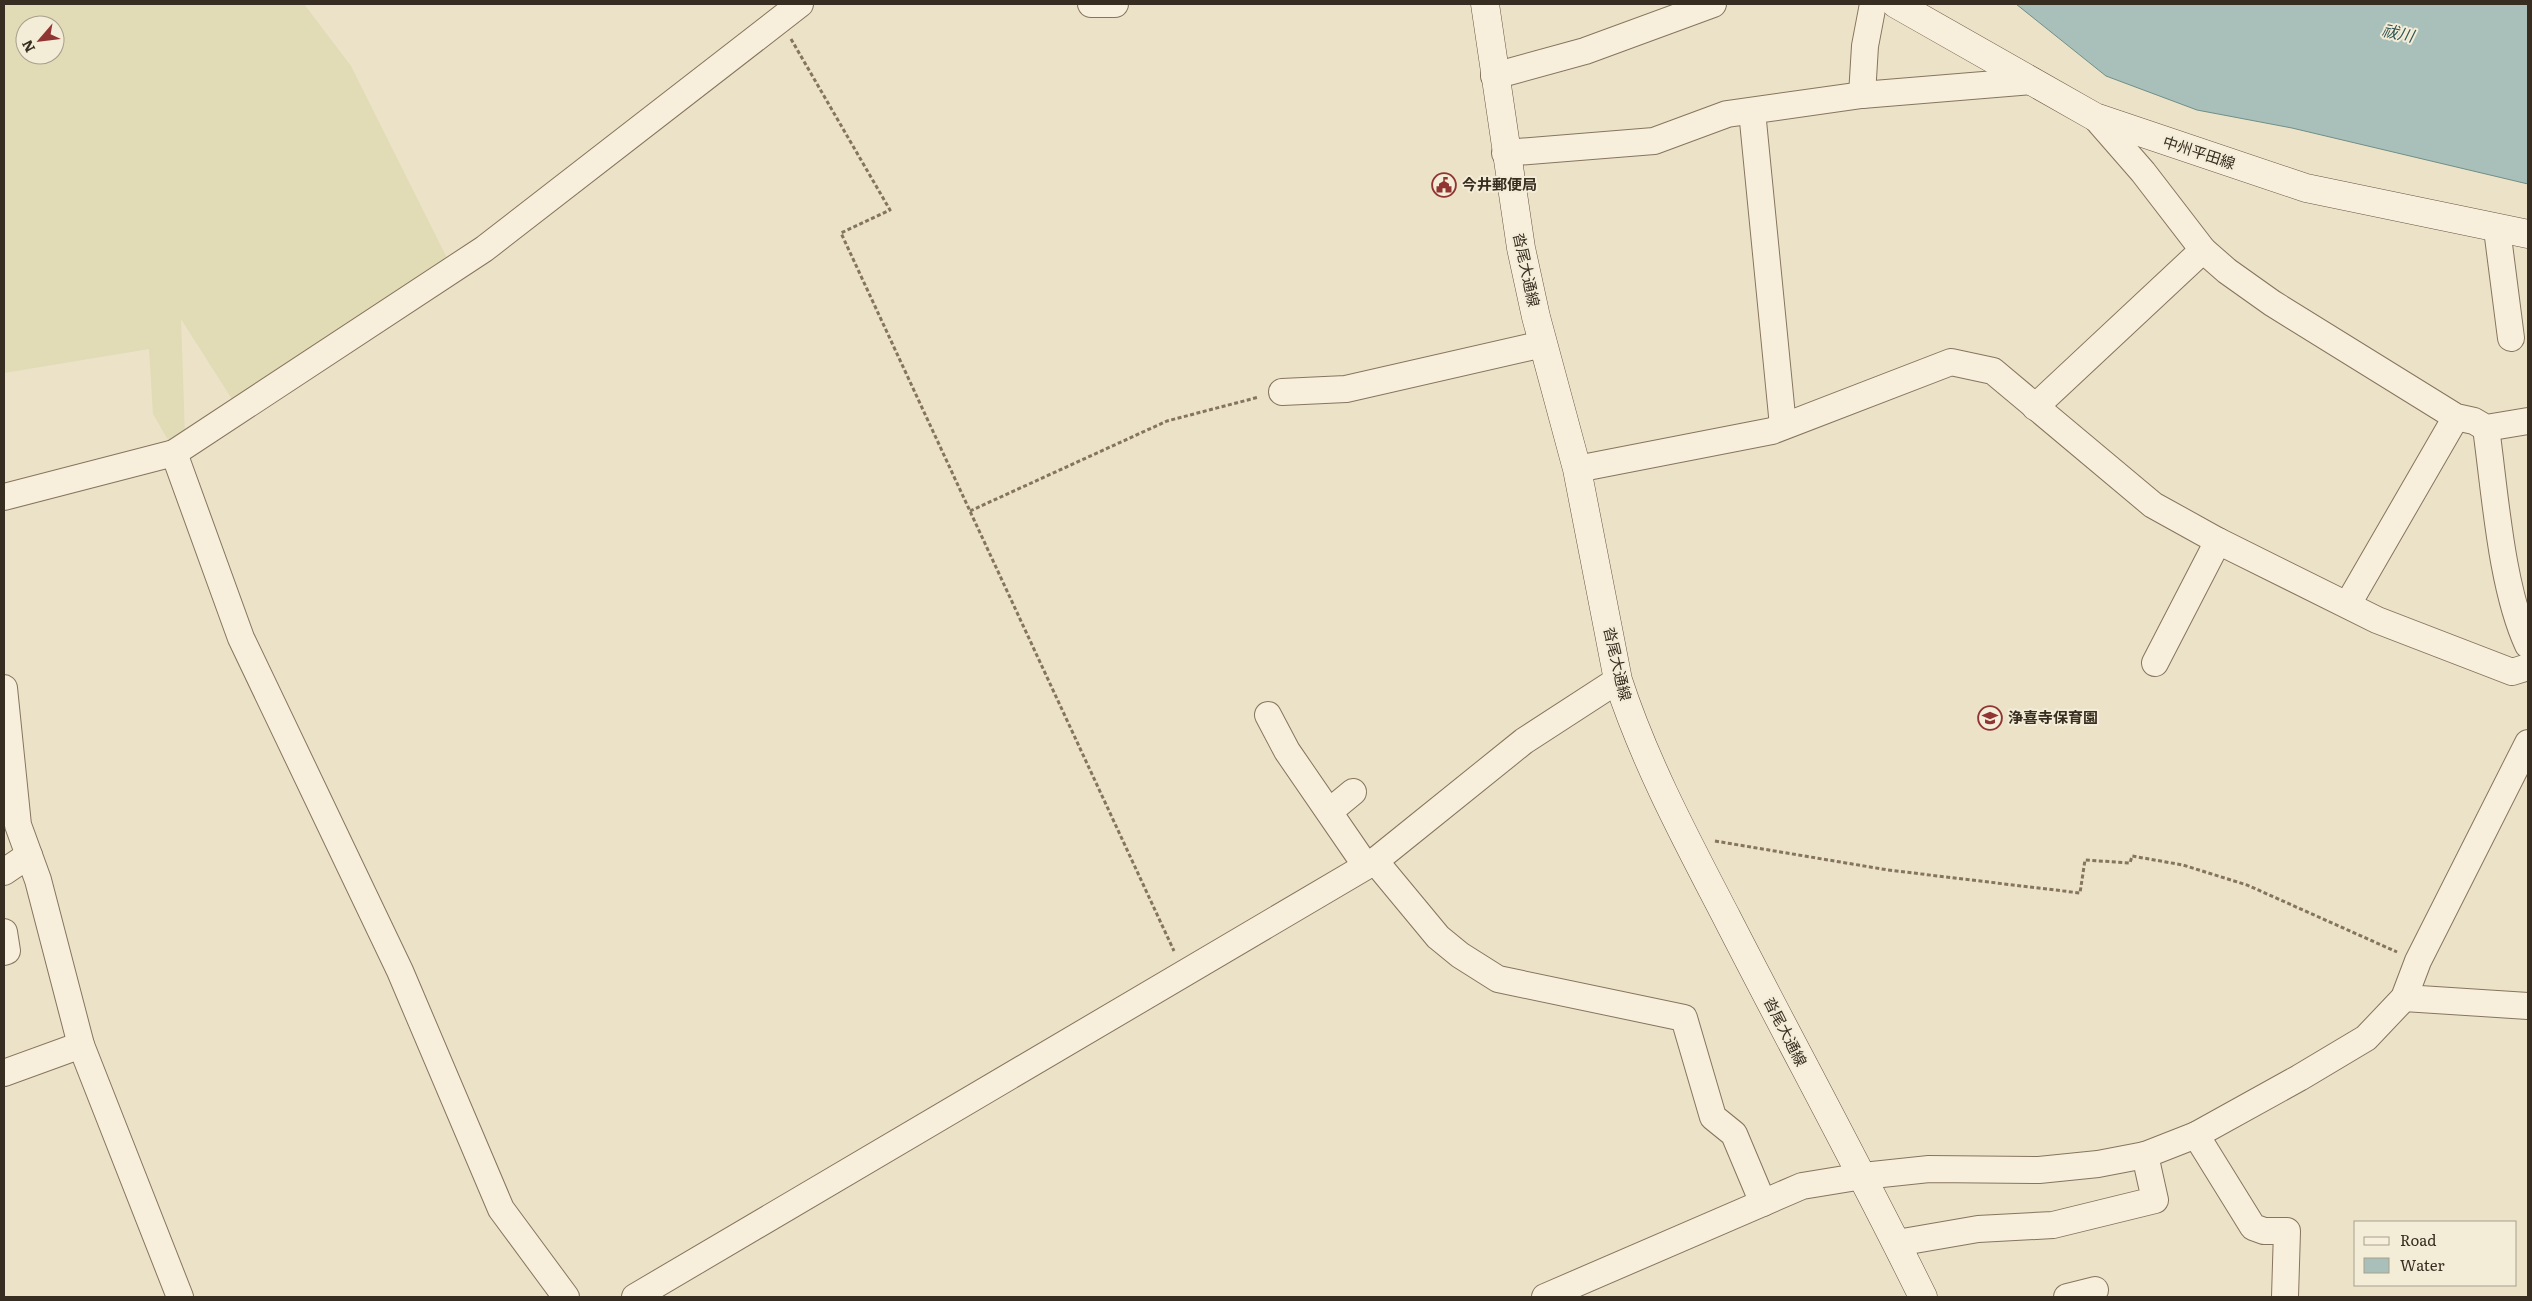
<svg xmlns="http://www.w3.org/2000/svg" width="2532" height="1301" font-family="Literata,'Noto Sans JP',serif">
<style>
.farmland{fill:#e1dbb6;fill-rule:evenodd}
.water{fill:#a9c0ba;stroke:#708e87}
.lines{fill:none;stroke-linecap:round;stroke-linejoin:round}
.street-casing{stroke:#86755e;stroke-width:28}
.secondary-casing{stroke:#685642;stroke-width:29}
.path{stroke:#86755e;stroke-width:3;stroke-dasharray:4 2.5;stroke-linecap:butt}
.street{stroke:#f7efdb;stroke-width:26}
.secondary{stroke:#f7efdb;stroke-width:28}
.labels{text-anchor:middle;stroke-width:4;stroke-linejoin:round;paint-order:stroke}
.street-label{font-size:15px;fill:#382d21;stroke:#f3ecd7}
.poi-label{font-size:15px;font-weight:bold;fill:#382d21;stroke:#f3ecd7;text-anchor:start}
.water-label{font-size:16px;font-style:italic;fill:#315655;stroke:#f3ecd7}
</style>
<rect width="100%" height="100%" fill="#ebe2c8"/>
<path class="farmland" d="M4 4H304L351 66 449 262 235 404 181 319 185 437 168 440 153 414 149 349 4 373ZM25 25H55V55H25Z"/>
<polygon class="water" points="2016,4 2528,4 2528,184 2292,128 2197,110 2106,76"/>
<g class="lines">
<g class="street-casing">
<g id="street">
<polyline points="1091,4 1115,4"/>
<polyline points="1494,76 1585,51 1713,4"/>
<polyline points="1862,95 1865,46 1873,4"/>
<polyline points="1752,111 1783,426"/>
<polyline points="2095,117 2143,172 2203,250 2227,271 2272,303 2456,417 2474,421 2486,428 2528,421"/>
<polyline points="1505,153 1654,141 1727,114 1862,95 2032,81"/>
<polyline points="2497,229 2511,338"/>
<polyline points="1282,392 1346,389 1543,344"/>
<polyline points="2035,407 2203,250"/>
<path d="M2486 428C2495 492 2501 587 2528 645"/>
<polyline points="174,453 241,638 400,971 501,1209 566,1297"/>
<polyline points="1577,469 1772,431 1951,362 1993,371 2153,505 2218,541 2377,620 2512,672 2528,667"/>
<polyline points="4,497 174,453 484,249 800,4"/>
<polyline points="2348,604 2456,417"/>
<polyline points="2155,663 2218,541"/>
<polyline points="4,688 18,825 38,880 81,1045 180,1297"/>
<polyline points="1268,715 1287,751 1366,866"/>
<polyline points="1330,811 1353,792"/>
<polyline points="1375,861 1438,937 1460,955 1498,979 1684,1018 1713,1117 1734,1134 1763,1203"/>
<polyline points="4,872 29,855"/>
<polyline points="4,932 7,951 4,952"/>
<polyline points="2404,998 2528,1006"/>
<polyline points="4,1073 81,1045"/>
<polyline points="2196,1135 2253,1227 2264,1231 2287,1231 2285,1297"/>
<polyline points="1897,1243 1978,1229 2053,1225 2155,1200 2145,1155"/>
<polyline points="635,1297 1375,861 1524,741 1618,680"/>
<polyline points="1545,1297 1802,1186 1863,1176 1929,1169 2039,1170 2098,1164 2145,1155 2196,1135 2299,1078 2366,1038 2404,998 2418,961 2528,743"/>
<polyline points="2067,1297 2095,1290"/>
</g>
</g>
<g class="secondary-casing">
<g id="secondary">
<path d="M1485 4 1521 248 1536 317 1577 469 1618 680C1645 763 1687 841 1727 918 1792 1045 1860 1169 1923 1297"/>
<polyline points="1896,4 2095,117 2306,188 2528,234"/>
</g>
</g>
<g class="path">
<polyline points="791,39 890,210 841,233 1174,951"/>
<polyline points="970,511 1167,421 1259,397"/>
<polyline points="1715,841 1888,870 2080,893 2085,860 2130,863 2132,856 2183,865 2247,885 2397,952"/>
</g>
<use href="#street" class="street"/>
<use href="#secondary" class="secondary"/>
</g>
<defs>
<g id="civic-ring" transform="scale(1.25)"><circle r="9.5" fill="#f3ecd7" stroke="#913533" stroke-width="1.5"/><path d="M-.6-6.5H3V-4.5H.6V-3L4-1V1h2V6H-6V1h2V-1L-.6-3ZM-1.2 2.5V6h2.4V2.5Z" fill="#913533"/></g>
<g id="school-ring" transform="scale(1.25)"><circle r="9.5" fill="#f3ecd7" stroke="#913533" stroke-width="1.5"/><path d="M0-5L7-2L0 1L-7-2ZM-4 1L0 2.5L4 1V4Q0 6-4 4Z" fill="#913533"/></g>
</defs>
<g fill-rule="evenodd">
<use href="#civic-ring" x="1444" y="185"/>
<use href="#school-ring" x="1990" y="718"/>
</g>
<g class="labels">
<g class="street-label">
<text transform="translate(2199 153) rotate(18)" y="5">中州平田線</text>
<text transform="translate(1526 270) rotate(78)" y="5">沓尾大通線</text>
<text transform="translate(1617 664) rotate(77)" y="5">沓尾大通線</text>
<text transform="translate(1785 1032) rotate(63)" y="5">沓尾大通線</text>
</g>
<g class="poi-label">
<text x="1462" y="190">今井郵便局</text>
<text x="2008" y="723">浄喜寺保育園</text>
</g>
<g class="water-label">
<text transform="translate(2398 33) rotate(12)" y="6">祓川</text>
</g>
</g>
<rect width="2532" height="1301" fill="none" stroke="#382d21" stroke-width="10"/>
<rect x="2354" y="1221" width="162" height="65" fill="#f3ecd7" stroke="#a8a08e"/>
<rect x="2364" y="1237" width="25" height="8" fill="#f7efdb" stroke="#a8a08e"/>
<text x="2400" y="1246" font-size="15" fill="#382d21">Road</text>
<rect x="2364" y="1258" width="25" height="15" fill="#a9c0ba" stroke="#a8a08e"/>
<text x="2400" y="1271" font-size="15" fill="#382d21">Water</text>
<g transform="translate(40 40) rotate(242)"><circle r="24" fill="#f3ecd7" stroke="#a8a08e"/>
<path d="M0-4L9 19L0 12L-9 19Z" fill="#913533"/>
<text y="-8" font-size="14" font-weight="bold" text-anchor="middle" fill="#382d21">N</text>
</g>
</svg>
